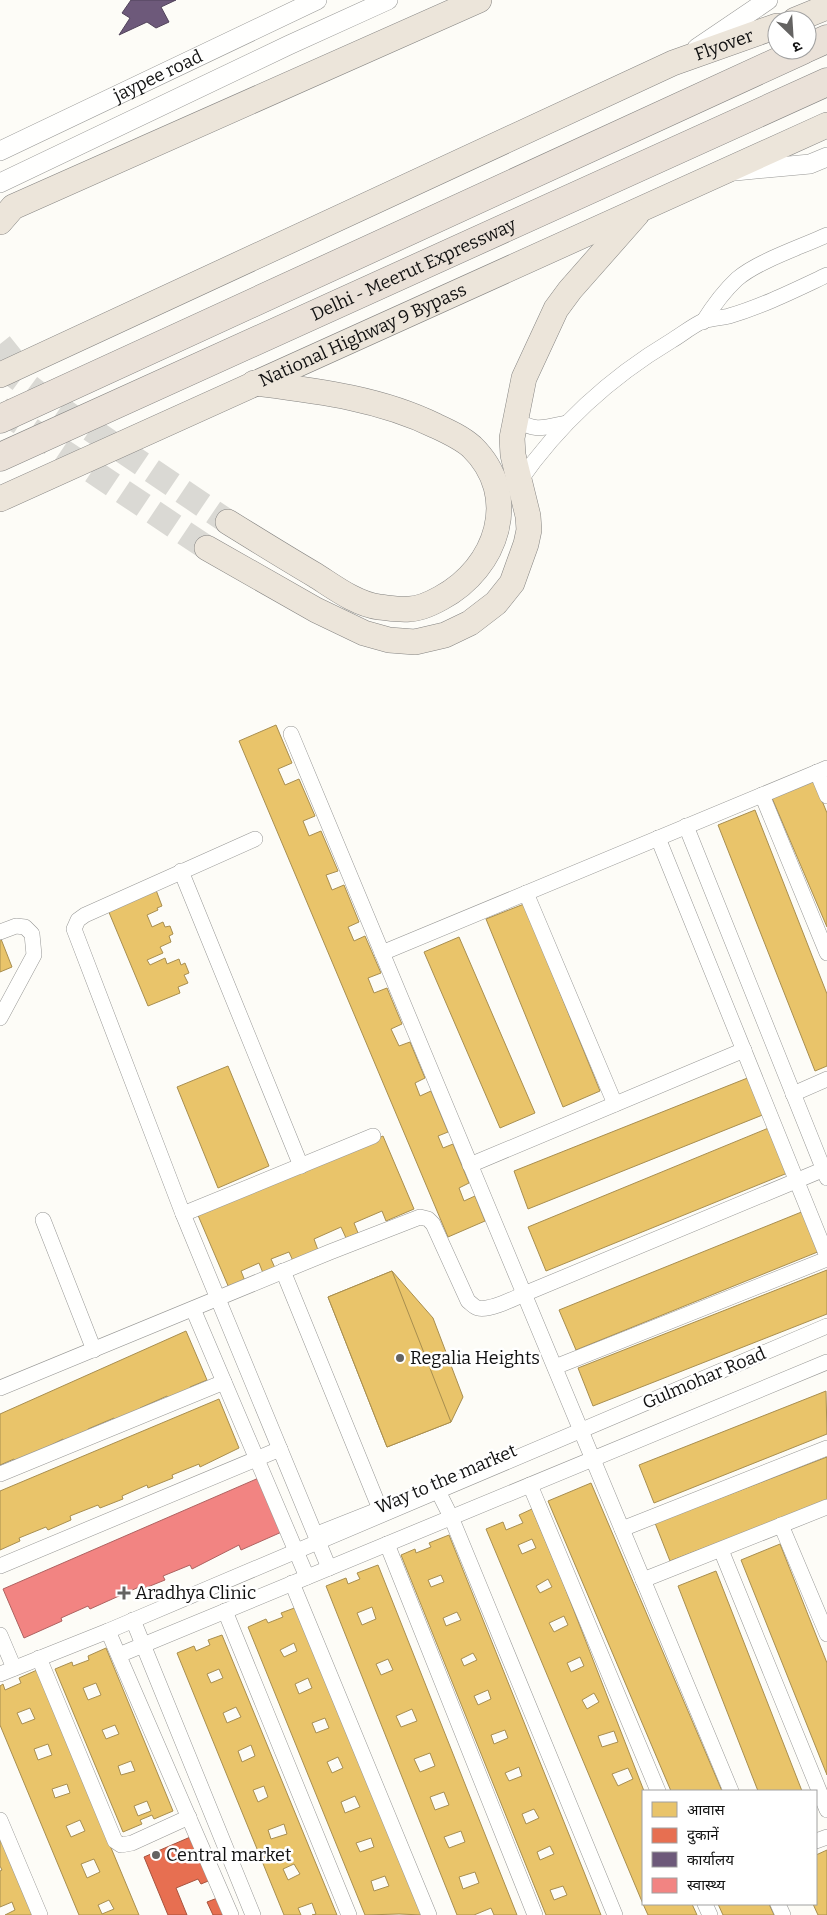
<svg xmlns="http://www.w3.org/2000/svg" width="827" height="1915" font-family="Bitter,'Noto Sans Devanagari',serif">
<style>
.homes{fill:#e9c46a;stroke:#a88e4f;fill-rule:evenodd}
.shops{fill:#e76f51;stroke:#a7533e}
.offices{fill:#6d597a;stroke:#51435a}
.health{fill:#f28482;stroke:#ae6260}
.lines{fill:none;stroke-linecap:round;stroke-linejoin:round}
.trunk-tunnel{stroke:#dad9d4;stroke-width:25;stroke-dasharray:25 12;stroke-linecap:butt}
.pedestrian-casing{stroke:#979795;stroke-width:12}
.minor-casing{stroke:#979795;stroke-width:16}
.tertiary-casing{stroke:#979795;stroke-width:20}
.trunk-casing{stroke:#858482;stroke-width:26}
.motorway-casing{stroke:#858482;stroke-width:29}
.pedestrian{stroke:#fffffe;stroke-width:11}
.minor{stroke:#fffffe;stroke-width:15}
.tertiary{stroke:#fffffe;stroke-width:19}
.trunk{stroke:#ece5da;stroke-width:25}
.motorway{stroke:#eae1d8;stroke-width:28}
.poi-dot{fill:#646362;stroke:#fff;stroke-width:2}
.labels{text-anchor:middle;stroke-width:5;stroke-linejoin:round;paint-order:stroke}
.street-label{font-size:18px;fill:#111;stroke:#fff}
.poi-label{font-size:18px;fill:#111;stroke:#fff;text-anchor:start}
</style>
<rect width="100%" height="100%" fill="#fdfcf7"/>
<g class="homes">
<polygon points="276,725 292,763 278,769 285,785 299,779 315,816 303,821 309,836 321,831 338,871 326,875 332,890 344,885 359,922 348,927 354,941 365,936 381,973 368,978 374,993 387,988 402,1024 391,1029 399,1046 410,1042 425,1078 415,1083 420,1096 431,1091 448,1132 438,1136 443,1148 453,1144 469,1183 459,1188 464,1201 475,1196 485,1221 448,1237 239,741"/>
<polygon points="814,781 827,813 827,927 772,798"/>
<polygon points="755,810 827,994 827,1066 815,1071 718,825"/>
<polygon points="156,890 162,906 157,908 158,910 147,915 152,927 163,922 165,927 170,926 173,934 169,936 171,942 160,947 163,953 147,960 150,965 165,958 167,964 179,959 181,965 185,963 189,973 184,975 188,983 178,987 180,993 148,1006 108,910"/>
<polygon points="524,904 600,1091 563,1107 486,919"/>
<polygon points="459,937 535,1113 500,1128 424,952"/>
<polygon points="1,939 12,967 0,972 0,940"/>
<polygon points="228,1066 269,1166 218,1188 177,1087"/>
<polygon points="750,1077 765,1114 528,1209 514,1171"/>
<polygon points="771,1127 790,1172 546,1271 528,1227"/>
<polygon points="383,1136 414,1209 386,1221 382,1211 354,1223 358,1233 346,1238 341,1227 314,1239 318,1250 293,1261 289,1252 271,1259 275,1268 263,1273 259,1263 241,1271 245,1281 229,1288 197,1213"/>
<polygon points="804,1211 820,1251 576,1350 559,1310"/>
<polygon points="827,1270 827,1314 593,1406 578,1368"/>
<polygon points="392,1271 433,1318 463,1397 451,1422 387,1447 328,1297"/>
<polygon points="392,1271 451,1422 387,1447 328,1297"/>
<polygon points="186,1331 207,1380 190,1387 192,1391 169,1401 167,1396 140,1408 142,1412 116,1423 114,1418 88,1429 90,1432 65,1443 63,1439 16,1463 14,1459 0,1465 0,1414"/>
<polygon points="826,1391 827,1434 654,1503 639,1465"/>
<polygon points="219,1399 239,1448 200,1467 199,1464 172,1475 173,1478 148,1488 147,1485 122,1496 123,1499 100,1508 98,1505 70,1516 71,1520 48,1530 46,1527 19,1538 20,1541 0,1550 0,1491"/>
<polygon points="827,1457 827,1501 670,1561 655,1523"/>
<polygon points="591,1483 722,1791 671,1791 548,1501"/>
<path d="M532 1509 562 1580 644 1791 643 1904 486 1529 503 1522 506 1530 523 1523 519 1515ZM532 1539 536 1548 522 1554 518 1545ZM548 1579 552 1587 540 1593 536 1586ZM564 1616 568 1625 554 1632 549 1623ZM580 1657 584 1666 571 1672 567 1663ZM594 1693 599 1702 587 1709 582 1700ZM614 1731 618 1742 602 1747 598 1736ZM628 1768 633 1779 618 1786 612 1774Z"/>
<path d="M449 1535 584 1872 601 1915H546L401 1555 415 1549 416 1553 431 1547 429 1543ZM441 1575 444 1582 431 1587 428 1580ZM457 1612 461 1620 446 1626 443 1618ZM473 1653 477 1660 464 1666 461 1659ZM488 1690 491 1699 478 1705 474 1696ZM505 1730 508 1738 494 1744 491 1735ZM519 1767 522 1776 509 1781 505 1773ZM534 1809 539 1818 526 1824 522 1814ZM550 1846 554 1854 540 1860 537 1852ZM563 1886 567 1895 554 1900 550 1890Z"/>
<polygon points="780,1544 827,1663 827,1775 741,1560"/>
<path d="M378 1565 517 1915H494L491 1908 474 1915H457L326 1586 346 1578 348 1584 360 1579 357 1573ZM372 1607 376 1619 362 1625 357 1613ZM388 1659 393 1670 381 1675 376 1664ZM412 1709 417 1721 401 1727 396 1716ZM430 1753 435 1766 420 1772 414 1759ZM444 1792 449 1805 435 1810 430 1797ZM461 1831 465 1842 449 1848 444 1837ZM475 1872 479 1883 463 1889 459 1877Z"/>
<polygon points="716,1571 802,1791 758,1791 678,1586"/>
<path d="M297 1607 423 1915 399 1914 365 1915 248 1627 266 1619 268 1623 283 1617 281 1613ZM294 1643 297 1651 284 1657 280 1650ZM308 1678 312 1688 299 1694 295 1684ZM325 1718 329 1728 316 1733 312 1723ZM338 1757 343 1768 332 1773 327 1762ZM355 1796 360 1807 345 1813 341 1802ZM371 1838 374 1847 360 1852 356 1843ZM385 1876 389 1886 374 1891 371 1881Z"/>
<path d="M222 1635 337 1915H312L316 1914 312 1903 298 1908 301 1915H284L177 1653 194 1646 196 1651 210 1645 208 1640ZM219 1669 223 1678 211 1683 207 1674ZM236 1707 241 1717 227 1723 223 1713ZM251 1745 255 1756 242 1762 238 1751ZM264 1786 268 1797 258 1802 253 1790ZM284 1824 287 1834 271 1839 268 1830ZM294 1864 300 1874 288 1880 283 1869Z"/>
<path d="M106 1648 173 1811 154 1819 152 1815 140 1820 142 1824 123 1832 55 1669 72 1662 73 1666 89 1660 88 1656ZM96 1683 101 1695 88 1700 83 1688ZM115 1725 119 1734 106 1739 102 1730ZM131 1761 135 1771 121 1775 118 1766ZM147 1801 151 1811 138 1816 134 1806Z"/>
<path d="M37 1670 139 1915H79L0 1725V1686L3 1684 5 1690 21 1683 19 1678ZM30 1708 35 1719 22 1724 17 1713ZM48 1744 52 1755 38 1760 34 1749ZM67 1784 70 1793 55 1798 52 1789ZM80 1820 85 1831 71 1837 66 1826ZM94 1859 100 1872 87 1878 81 1864ZM109 1900 114 1909 102 1914 98 1905Z"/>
<polygon points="0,1824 37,1915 5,1915 15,1910 12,1902 0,1907 0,1871 2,1870 0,1866"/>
<polygon points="827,1850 827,1915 818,1915 813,1904 816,1904 816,1855"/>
<polygon points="643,1904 692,1904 697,1915 648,1915"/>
<polygon points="718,1904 769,1904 774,1915 723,1915"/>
</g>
<g class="shops">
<polygon points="195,1835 213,1879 201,1884 198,1879 176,1888 187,1915 168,1915 144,1857"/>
<polygon points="220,1897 228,1915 213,1915 207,1902"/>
</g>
<polygon class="offices" points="131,0 176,0 161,7 169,22 156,28 147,22 119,35 130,18 122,13"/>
<polygon class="health" points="261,1477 284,1531 241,1550 239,1545 192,1569 190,1565 163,1576 165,1580 140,1590 139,1587 90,1609 88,1606 61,1618 62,1621 24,1638 3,1589"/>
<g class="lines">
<g class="trunk-tunnel">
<polyline points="0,344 24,374"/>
<polyline points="0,365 43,397 228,522"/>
<polyline points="0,409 207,548"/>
</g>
<g class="pedestrian-casing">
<polyline id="pedestrian" points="314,1533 415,1493"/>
</g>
<g class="minor-casing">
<g id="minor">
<path d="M703 322C713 306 723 292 737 279 758 261 801 247 827 235"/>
<path d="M515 419C535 432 543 428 566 423"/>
<path d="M519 482C559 424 611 377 671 341 681 335 692 326 703 321 712 318 721 318 729 316 763 306 795 290 827 275"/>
<polyline points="291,734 731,1791"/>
<polyline points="817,772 827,796"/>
<polyline points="762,795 827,953"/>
<polyline points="686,826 827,1178"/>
<polyline points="658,838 827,1256"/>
<polyline points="255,839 85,915 78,920 74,929 183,1214 329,1568"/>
<polyline points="181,871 301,1166"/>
<polyline points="526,893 615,1104"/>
<polyline points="0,932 16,926 25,927 32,934 34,955 0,1018"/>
<polyline points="382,953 827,768"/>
<polyline points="793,1094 827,1079"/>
<polyline points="470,1165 744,1050"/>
<polyline points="183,1214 373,1136"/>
<polyline points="43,1220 94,1350"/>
<polyline points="283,1271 382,1514"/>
<polyline points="193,1309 307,1577"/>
<polyline points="555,1367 827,1259"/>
<path d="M0 1388 330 1252 420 1217 428 1219 433 1224 468 1301C472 1304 474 1307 478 1308 489 1311 513 1299 524 1294L827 1168"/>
<polyline points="0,1474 224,1382"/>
<polyline points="530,1485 658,1791"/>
<polyline points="438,1491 451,1517 615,1915"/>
<polyline points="781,1525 827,1634"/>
<polyline points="622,1529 827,1448"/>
<polyline points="387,1544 535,1915"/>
<polyline points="721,1550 827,1810"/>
<polyline points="0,1566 280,1449"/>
<polyline points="643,1580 827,1507"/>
<polyline points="292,1583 429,1915"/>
<polyline points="225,1611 349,1915"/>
<polyline points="133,1620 253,1915"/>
<polyline points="108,1631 231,1915"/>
<polyline points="0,1635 14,1668"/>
<polyline points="119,1655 827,1362"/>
<polyline points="39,1658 115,1841 121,1845 132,1843 189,1817"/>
<polyline points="0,1674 108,1631 827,1326"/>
<polyline points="0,1820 40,1915"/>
<polyline points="816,1841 827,1837"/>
<polyline points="705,1904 710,1915"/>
<polyline points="778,1904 783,1915"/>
</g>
</g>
<g class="tertiary-casing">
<g id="tertiary">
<polyline points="697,48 768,0"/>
<path id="s1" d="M0 151 317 0"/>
<polyline points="735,171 810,164 827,157"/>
<polyline points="0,183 289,45 388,0"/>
</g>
</g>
<g class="trunk-casing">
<g id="trunk">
<polyline points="795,20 827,7"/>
<polyline points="0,222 13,207 479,0"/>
<path id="s2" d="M0 375 673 63 777 26"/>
<path id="s3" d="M0 499 827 125"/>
<path d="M228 522C257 540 286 558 315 575 334 587 356 604 379 607 389 608 400 610 409 609 420 609 432 603 441 598 497 568 522 496 472 447 462 438 449 432 436 426 379 398 317 391 254 383"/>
<polyline points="207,548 316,610 364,633 389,640 415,642 445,635 470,623 496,603 512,583 526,544 529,530 528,516 513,455 512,438 524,378 556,309 570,290 637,214"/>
</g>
</g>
<g class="motorway-casing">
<g id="motorway">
<polyline points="807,48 827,39"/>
<polyline points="0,419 803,50"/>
<path id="s4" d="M0 457 827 82"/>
</g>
</g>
<use href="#pedestrian" class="pedestrian"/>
<use href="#minor" class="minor"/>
<use href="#tertiary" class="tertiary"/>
<use href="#trunk" class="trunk"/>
<use href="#motorway" class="motorway"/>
</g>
<g class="poi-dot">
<circle cx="400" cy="1358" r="5"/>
<path d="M121.5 1585.5h5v5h5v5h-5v5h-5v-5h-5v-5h5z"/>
<circle cx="156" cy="1855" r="5"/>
</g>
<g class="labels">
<g class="street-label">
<text dy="6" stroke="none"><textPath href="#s2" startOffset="796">Flyover</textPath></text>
<text dy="6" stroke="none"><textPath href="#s1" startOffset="175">jaypee road</textPath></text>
<text dy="6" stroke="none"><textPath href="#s4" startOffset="454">Delhi - Meerut Expressway</textPath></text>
<text dy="6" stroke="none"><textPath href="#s3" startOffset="398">National Highway 9 Bypass</textPath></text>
<text transform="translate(704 1378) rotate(-23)" y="6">Gulmohar Road</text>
<text transform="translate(446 1479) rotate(-23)" y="6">Way to the market</text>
</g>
<g class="poi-label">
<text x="410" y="1364">Regalia Heights</text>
<text x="135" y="1599">Aradhya Clinic</text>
<text x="166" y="1861">Central market</text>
</g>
</g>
<rect x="642" y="1790" width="175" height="115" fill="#ffffff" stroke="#a0a0a0"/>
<rect x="652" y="1802" width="25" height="15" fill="#e9c46a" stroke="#a0a0a0"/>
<text x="687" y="1815" font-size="15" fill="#111111">आवास</text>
<rect x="652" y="1828" width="25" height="15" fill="#e76f51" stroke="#a0a0a0"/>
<text x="687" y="1840" font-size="15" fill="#111111">दुकानें</text>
<rect x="652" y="1852" width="25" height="15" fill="#6d597a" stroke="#a0a0a0"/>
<text x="687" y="1865" font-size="15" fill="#111111">कार्यालय</text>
<rect x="652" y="1878" width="25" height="15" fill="#f28482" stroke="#a0a0a0"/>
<text x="687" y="1890" font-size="15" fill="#111111">स्वास्थ्य</text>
<g transform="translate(792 35) rotate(155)"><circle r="24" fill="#ffffff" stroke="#a0a0a0"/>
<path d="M0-4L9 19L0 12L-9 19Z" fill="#646362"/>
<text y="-8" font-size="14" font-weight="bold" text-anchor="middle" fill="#111111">उ</text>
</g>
</svg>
